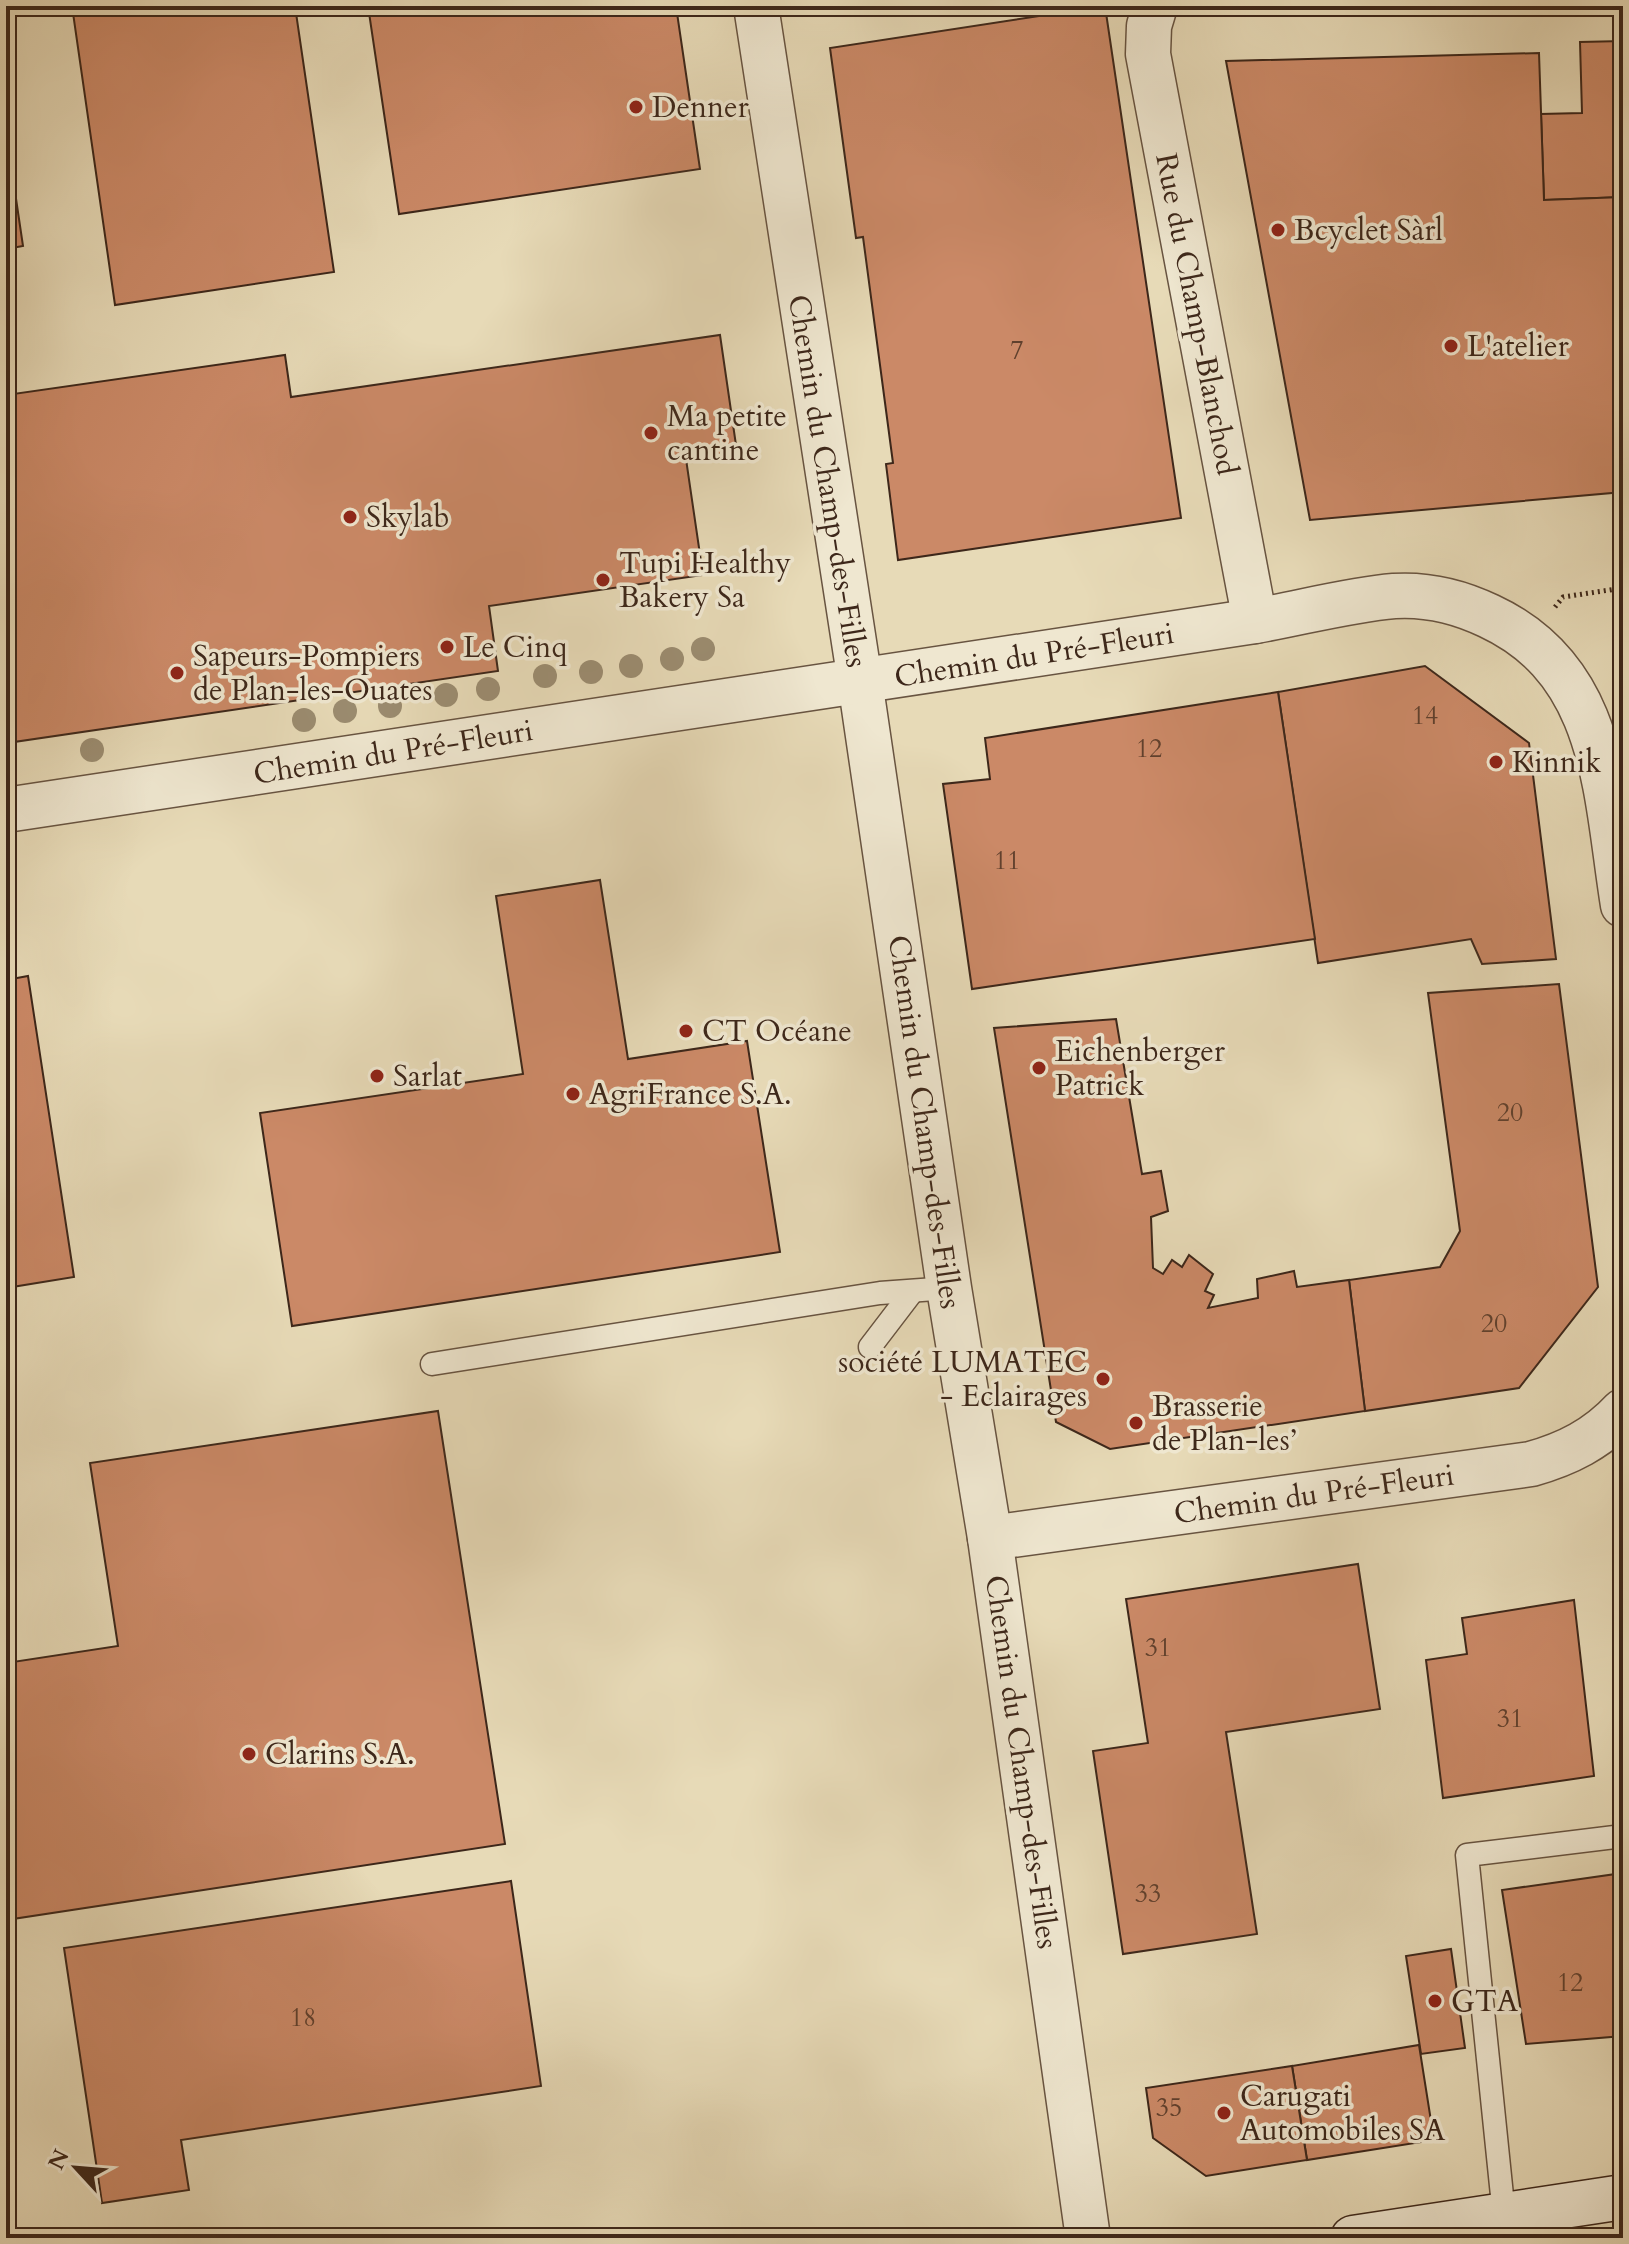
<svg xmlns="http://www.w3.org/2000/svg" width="1629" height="2244" font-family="Cardo,serif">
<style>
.building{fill:#cb8967;stroke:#3d271a;stroke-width:2}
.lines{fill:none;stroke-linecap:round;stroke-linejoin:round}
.lane-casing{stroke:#685441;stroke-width:25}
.street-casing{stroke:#685441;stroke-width:47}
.secondary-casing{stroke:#3d271a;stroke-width:47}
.path{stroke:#3d271a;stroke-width:5;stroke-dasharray:2 4;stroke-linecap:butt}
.lane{stroke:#efe7d0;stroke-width:22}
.street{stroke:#efe7d0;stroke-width:44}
.secondary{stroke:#efe7d0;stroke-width:44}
.tree{fill:#9b8c70}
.poi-dot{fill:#8f2418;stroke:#efe7d0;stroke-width:3}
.labels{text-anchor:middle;stroke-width:7;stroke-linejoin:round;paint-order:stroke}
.number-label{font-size:26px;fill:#60402d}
.poi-label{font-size:30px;fill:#3d271a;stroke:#efe7d0;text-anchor:start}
.street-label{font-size:30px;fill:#3d271a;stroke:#efe7d0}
</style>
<rect width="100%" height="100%" fill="#e7dab7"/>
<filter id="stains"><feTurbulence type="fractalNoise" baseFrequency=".0025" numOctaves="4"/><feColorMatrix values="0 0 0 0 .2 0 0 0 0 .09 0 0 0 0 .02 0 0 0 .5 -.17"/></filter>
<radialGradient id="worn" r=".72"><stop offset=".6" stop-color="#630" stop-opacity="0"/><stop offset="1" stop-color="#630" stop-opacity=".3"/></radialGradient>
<g class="building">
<polygon points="72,6 295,6 334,272 115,305"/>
<polygon points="368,6 676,6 700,169 399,214"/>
<polygon points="1105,6 1181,518 898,560 886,464 893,463 863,237 856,238 830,48"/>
<polygon points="1623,41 1623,197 1544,200 1541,114 1582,113 1580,42"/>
<polygon points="1539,53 1544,200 1623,197 1623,492 1310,520 1226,61"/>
<polygon points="6,131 23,246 6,249"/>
<polygon points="720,335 737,452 686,459 703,575 489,606 498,671 7,743 6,395 285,355 291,397"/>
<polygon points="1425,666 1529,743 1556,959 1482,964 1471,939 1318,963 1278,692"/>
<polygon points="1278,692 1315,939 972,989 943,784 990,779 985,738"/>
<polygon points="600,880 628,1059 747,1041 780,1252 292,1326 260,1113 523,1074 496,896"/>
<polygon points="28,976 74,1277 6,1288 6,980"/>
<polygon points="1559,984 1598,1287 1519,1388 1365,1411 1349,1280 1440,1267 1460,1231 1428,993"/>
<polygon points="1116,1019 1142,1174 1161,1171 1168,1211 1151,1217 1153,1268 1163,1274 1172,1260 1182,1267 1189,1255 1213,1274 1205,1291 1214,1295 1208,1308 1258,1298 1257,1279 1294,1271 1297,1287 1349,1280 1365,1411 1110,1449 1056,1422 994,1028"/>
<polygon points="438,1411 505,1844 6,1920 6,1663 118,1646 90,1463"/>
<polygon points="1358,1564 1380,1709 1226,1732 1257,1934 1123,1954 1093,1751 1148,1743 1126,1599"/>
<polygon points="1574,1600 1594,1776 1443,1798 1426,1660 1467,1654 1462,1618"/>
<polygon points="1623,1873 1623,1929 1619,1929 1623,1931 1623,2036 1526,2044 1502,1890"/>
<polygon points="511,1881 541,2086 181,2140 189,2190 102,2203 64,1948"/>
<polygon points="1451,1949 1465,2048 1421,2054 1406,1956"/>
<polygon points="1419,2045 1434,2140 1307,2160 1292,2066"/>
<polygon points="1292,2066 1307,2160 1206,2176 1153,2138 1146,2088"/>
</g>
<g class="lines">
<g class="lane-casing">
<g id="lane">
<polyline points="870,1347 912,1292"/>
<polyline points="432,1364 880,1293 949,1288"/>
<polyline points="1504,2215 1467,1855 1623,1836"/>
</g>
</g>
<g class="street-casing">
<g id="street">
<polyline points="756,6 860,681 949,1288 990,1538 1088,2238"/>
<polyline points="1155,6 1149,26 1148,54 1255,621"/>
<path d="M6 810 1255 621C1301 613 1348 600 1394 596 1426 594 1460 602 1489 616 1607 671 1605 793 1623 905"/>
<path d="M990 1538 1531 1464C1567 1454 1597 1439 1623 1411"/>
</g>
</g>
<g class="secondary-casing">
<polyline id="secondary" points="1353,2238 1623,2197"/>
</g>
<polyline class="path" points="1555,607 1563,597 1623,588"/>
<use href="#lane" class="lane"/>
<use href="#street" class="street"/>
<use href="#secondary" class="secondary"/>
</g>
<g class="tree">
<circle cx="703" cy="649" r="12"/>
<circle cx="672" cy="659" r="12"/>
<circle cx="631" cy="666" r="12"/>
<circle cx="591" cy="672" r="12"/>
<circle cx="545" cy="676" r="12"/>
<circle cx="488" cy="689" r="12"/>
<circle cx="446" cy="695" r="12"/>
<circle cx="390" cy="706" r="12"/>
<circle cx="345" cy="711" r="12"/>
<circle cx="304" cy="720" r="12"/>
<circle cx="92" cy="750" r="12"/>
</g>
<g class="poi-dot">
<circle cx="636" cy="107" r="8"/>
<circle cx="1278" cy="230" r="8"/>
<circle cx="1451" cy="346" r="8"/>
<circle cx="651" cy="433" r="8"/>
<circle cx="350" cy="517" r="8"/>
<circle cx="603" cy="580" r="8"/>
<circle cx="447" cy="647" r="8"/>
<circle cx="177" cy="673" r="8"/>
<circle cx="1496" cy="762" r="8"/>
<circle cx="686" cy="1031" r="8"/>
<circle cx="1039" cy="1068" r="8"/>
<circle cx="377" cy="1076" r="8"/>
<circle cx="573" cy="1094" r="8"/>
<circle cx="1103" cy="1379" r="8"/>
<circle cx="1136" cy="1423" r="8"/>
<circle cx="249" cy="1754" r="8"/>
<circle cx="1435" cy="2001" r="8"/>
<circle cx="1224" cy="2113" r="8"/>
</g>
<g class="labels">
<g class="number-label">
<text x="1017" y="359">7</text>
<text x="1425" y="724">14</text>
<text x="1149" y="757">12</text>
<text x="1007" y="869">11</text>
<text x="1510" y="1121">20</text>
<text x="1494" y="1332">20</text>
<text x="1158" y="1656">31</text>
<text x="1510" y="1727">31</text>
<text x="1148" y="1902">33</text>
<text x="1570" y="1991">12</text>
<text x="303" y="2026">18</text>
<text x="1169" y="2116">35</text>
</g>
<g class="poi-label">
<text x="652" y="117">Denner</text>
<text x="1294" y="240">Bcyclet Sàrl</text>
<text x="1467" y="356">L'atelier</text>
<text x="667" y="426">Ma petite<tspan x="667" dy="34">cantine</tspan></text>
<text x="366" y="527">Skylab</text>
<text x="619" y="573">Tupi Healthy<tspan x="619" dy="34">Bakery Sa</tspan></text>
<text x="463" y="657">Le Cinq</text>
<text x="193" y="666">Sapeurs-Pompiers<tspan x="193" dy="34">de Plan-les-Ouates</tspan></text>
<text x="1512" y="772">Kinnik</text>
<text x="702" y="1041">CT Océane</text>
<text x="1055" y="1061">Eichenberger<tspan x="1055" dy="34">Patrick</tspan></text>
<text x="393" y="1086">Sarlat</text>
<text x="589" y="1104">AgriFrance S.A.</text>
<text x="1087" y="1372" text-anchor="end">société LUMATEC<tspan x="1087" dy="34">- Eclairages</tspan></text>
<text x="1152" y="1416">Brasserie<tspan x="1152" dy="34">de Plan-les’</tspan></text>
<text x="265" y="1764">Clarins S.A.</text>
<text x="1451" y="2011">GTA</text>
<text x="1240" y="2106">Carugati<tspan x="1240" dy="34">Automobiles SA</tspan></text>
</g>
<g class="street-label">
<text transform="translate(1197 314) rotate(79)" y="10">Rue du Champ-Blanchod</text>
<text transform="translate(828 481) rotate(81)" y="10">Chemin du Champ-des-Filles</text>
<text transform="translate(1034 655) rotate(-9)" y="10">Chemin du Pré-Fleuri</text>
<text transform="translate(393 752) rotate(-9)" y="10">Chemin du Pré-Fleuri</text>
<text transform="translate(925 1122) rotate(82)" y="10">Chemin du Champ-des-Filles</text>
<text transform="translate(1314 1494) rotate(-8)" y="10">Chemin du Pré-Fleuri</text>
<text transform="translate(1022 1762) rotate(82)" y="10">Chemin du Champ-des-Filles</text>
</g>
</g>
<rect width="1629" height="2244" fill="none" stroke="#e7dab7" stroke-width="32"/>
<rect x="8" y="8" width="1613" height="2228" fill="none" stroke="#3d271a" stroke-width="4"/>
<rect x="16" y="16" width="1597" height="2212" fill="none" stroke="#3d271a" stroke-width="2"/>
<g transform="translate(76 2168) rotate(296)" stroke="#efe7d0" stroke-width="6" paint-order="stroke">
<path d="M0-6L14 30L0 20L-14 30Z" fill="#3d271a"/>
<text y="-12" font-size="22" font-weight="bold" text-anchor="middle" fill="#3d271a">N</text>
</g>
<rect width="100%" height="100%" filter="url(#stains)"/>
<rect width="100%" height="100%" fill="url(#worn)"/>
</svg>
